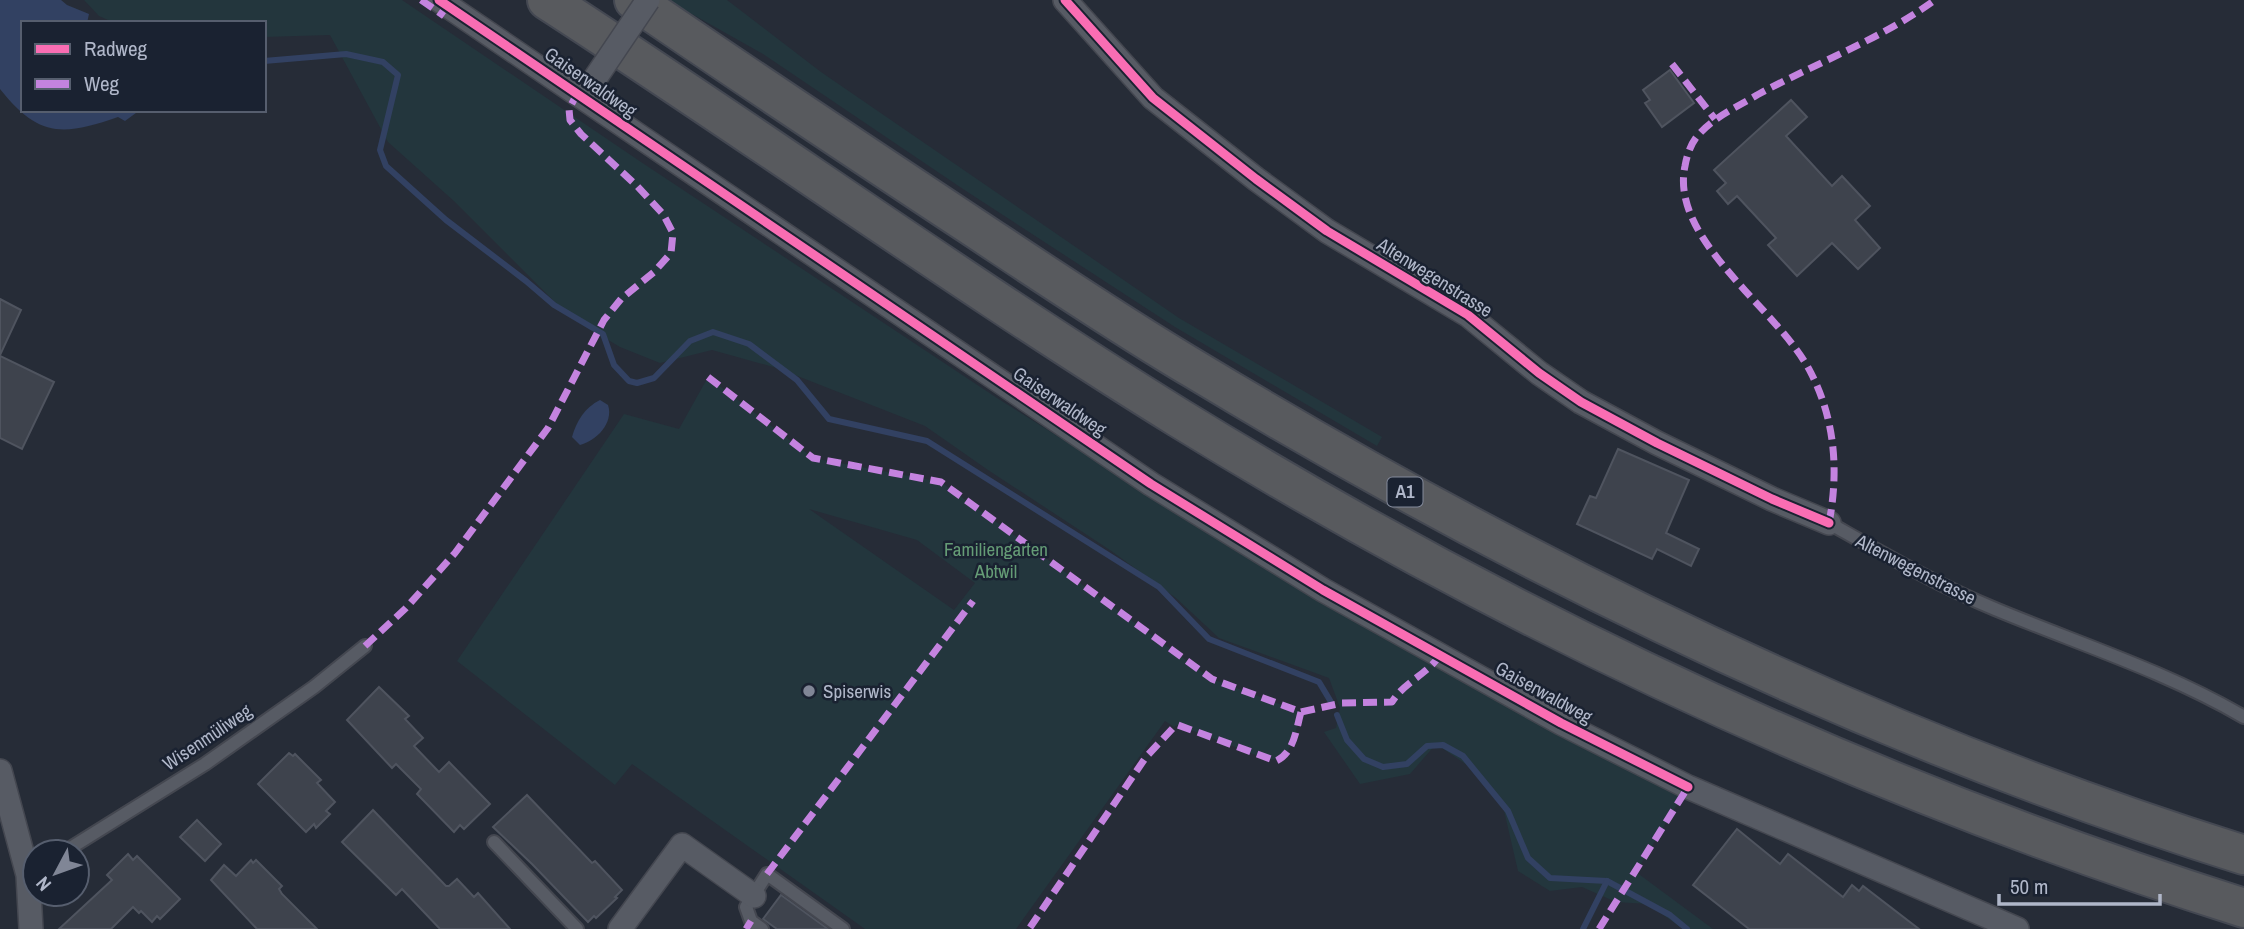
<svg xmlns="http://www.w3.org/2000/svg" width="2244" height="929" font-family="'Archivo Narrow',sans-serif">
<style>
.green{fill:#23363d;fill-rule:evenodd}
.water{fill:#324162}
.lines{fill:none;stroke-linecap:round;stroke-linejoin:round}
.stream{stroke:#324162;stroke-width:6}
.building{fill:#3e434d;stroke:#4f545f;stroke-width:2}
.service-casing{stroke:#444750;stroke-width:16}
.minor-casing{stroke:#444750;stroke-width:26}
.motorway-casing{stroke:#444852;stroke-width:42}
.service{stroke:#575b64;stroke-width:12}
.minor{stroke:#575b64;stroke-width:23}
.motorway{stroke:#585a5e;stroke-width:38}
.minor-bridge-casing{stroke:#444750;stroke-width:26;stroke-linecap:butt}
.minor-bridge{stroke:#575b64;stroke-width:23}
.quiet{stroke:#c483df;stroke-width:7;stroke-dasharray:14 7;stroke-linecap:butt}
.cycleway-casing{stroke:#1a2231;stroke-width:13}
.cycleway{stroke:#f96db3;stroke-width:9}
.poi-dot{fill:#808696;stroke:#1a2231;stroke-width:2.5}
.labels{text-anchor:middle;stroke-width:5;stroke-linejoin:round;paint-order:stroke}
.shield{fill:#1a2231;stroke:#838a9b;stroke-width:2}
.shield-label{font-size:18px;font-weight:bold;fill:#b0b7c9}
.street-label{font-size:19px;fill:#b0b7c9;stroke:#1a2231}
.park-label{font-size:19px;fill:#659c76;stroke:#1a2231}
.poi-label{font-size:19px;fill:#b0b7c9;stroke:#1a2231;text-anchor:start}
</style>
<rect width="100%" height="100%" fill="#262c37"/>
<g class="green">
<polygon points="84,0 402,0 641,162 997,398 1295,586 1553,731 1661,787 1683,795 1636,872 1713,929 1683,929 1648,904 1616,902 1582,887 1550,891 1518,871 1502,802 1467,765 1436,744 1410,774 1360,784 1324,732 1336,728 1340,708 1329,678 1219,638 1176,598 1110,550 988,470 925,426 777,368 712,350 660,363 620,347 570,317 455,202 388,142 330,35 264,37 264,23 115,23 99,16"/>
<polygon points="667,0 727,0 821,72 1179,318 1382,437 1377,446 1175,327 963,189 763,54"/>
<path d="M708 377 813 458 941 482 1212 679 1301 712C1295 732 1292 764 1266 759L1178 725 1174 727 1165 721 1016 929H865L632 764 615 785 457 661 624 414 679 429ZM809 509 917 540 975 583 954 610Z"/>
</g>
<g class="water">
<path d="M0 0H61L67 5 89 14 87 23H23V110H140L125 121 118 117C63 136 39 138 0 89Z"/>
<path d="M600 400 608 405C614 423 596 441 580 445L572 437C576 422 585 407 600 400Z"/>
</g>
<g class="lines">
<g class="stream">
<polyline points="264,61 346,54 383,62 398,75 380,150 386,166 446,220 526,281 554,305 603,334 614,365 629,381 637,383 654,378 690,341 713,332 749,344 797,380 829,419 927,441 1159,587 1209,639 1319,682 1331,702"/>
<polyline points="1337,715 1347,740 1364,759 1383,767 1407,764 1427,746 1443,745 1463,756 1508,811 1528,858 1550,878 1607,881 1670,915 1687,929"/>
<polyline points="1583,929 1607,881"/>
</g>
</g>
<g class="building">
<polygon points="1670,70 1694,103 1662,127 1645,103 1650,100 1643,90"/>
<polygon points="1791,100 1807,117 1786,136 1832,186 1842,176 1870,206 1855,220 1880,248 1858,269 1832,243 1797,276 1768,245 1776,238 1737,196 1728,204 1717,191 1726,183 1714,170"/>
<polygon points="0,299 21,310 0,355"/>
<polygon points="0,356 54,382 22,449 0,438"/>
<polygon points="1618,449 1689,480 1666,533 1699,549 1691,566 1657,549 1652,559 1577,524 1590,496 1596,498"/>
<polygon points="379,687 409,716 405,719 423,738 414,746 439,772 449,762 490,804 464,829 460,825 454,832 417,794 421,789 396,764 392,768 347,720"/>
<polygon points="289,753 293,756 295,754 321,780 317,783 335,802 326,811 330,814 316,828 314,824 306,832 258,784"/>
<polygon points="527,795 592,863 595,861 622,890 615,897 617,898 596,918 594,916 588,922 532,864 493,827"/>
<polygon points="373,810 446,886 449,886 457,879 474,897 478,893 510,929 440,929 402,889 396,895 342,842"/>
<polygon points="197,820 221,844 205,861 180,837"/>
<polygon points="1737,829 1780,864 1788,854 1843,897 1852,885 1859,891 1863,886 1919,929 1749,929 1693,885"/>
<polygon points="128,854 133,860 137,856 180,899 160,919 157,916 152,922 141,911 139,913 133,907 111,929 59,929 112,880 107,875"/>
<polygon points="251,860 253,863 256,860 282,886 279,889 282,894 317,929 257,929 211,880 224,865 236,876"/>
<polygon points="781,895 828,929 777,929 763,919"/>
</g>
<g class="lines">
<g class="service-casing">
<g id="service">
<path d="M1829 523C1884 554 1937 585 1995 609 2079 644 2165 671 2244 717"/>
<polyline points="494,842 577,929"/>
<polyline points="64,852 205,764 314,687 365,646"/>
<polyline points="762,929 751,921 746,907 767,874 843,929"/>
</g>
</g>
<g class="minor-casing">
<g id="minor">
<polyline points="439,0 1151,484 1323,590 1561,723 1688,787 2017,929"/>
<polyline points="1065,0 1153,98 1256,179 1327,231 1468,315 1539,373 1581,402 1657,443 1772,499 1829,523"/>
<polyline points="0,771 28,875 31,929"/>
<polyline points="620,929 682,845 754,896"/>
</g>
</g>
<g class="motorway-casing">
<g id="motorway">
<path d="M547 0C759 137 964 285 1179 418 1512 623 1871 790 2244 908"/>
<path d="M634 0C745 76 858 151 970 225 1044 274 1118 324 1194 369 1523 568 1877 740 2244 855"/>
</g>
</g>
<use href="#service" class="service"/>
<use href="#minor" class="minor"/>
<use href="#motorway" class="motorway"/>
<g class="minor-bridge-casing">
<polyline id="minor-bridge" points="590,86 648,0"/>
</g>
<use href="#minor-bridge" class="minor-bridge"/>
<g class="quiet">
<polyline points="421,0 444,16"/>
<polyline points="1672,64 1715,119"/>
<path d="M708 377 813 458 941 482 1212 679 1301 712C1296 730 1294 753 1276 761L1178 725 1174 727 1146 757 1029 929"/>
<path d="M1829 523C1839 471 1835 420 1811 373 1780 310 1669 241 1685 166 1687 155 1691 142 1700 133 1716 116 1737 107 1757 95 1816 63 1881 39 1935 0"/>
<polyline points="365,646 406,608 455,553 548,428 604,320 621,299 654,272 671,253 673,233 663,214 637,186 581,134 570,120 569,109 577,94"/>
<path d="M1301 712 1342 703 1392 702C1404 682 1428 674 1440 655"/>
<polyline points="767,874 973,601"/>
<polyline points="746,929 751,921"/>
<polyline points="1599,929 1688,787"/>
</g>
<g class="cycleway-casing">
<g id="cycleway">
<polyline points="439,0 1151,484 1323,590 1561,723 1688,787"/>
<polyline points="1065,0 1153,98 1256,179 1327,231 1468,315 1539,373 1581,402 1657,443 1772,499 1829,523"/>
</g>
</g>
<use href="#cycleway" class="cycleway"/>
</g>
<circle class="poi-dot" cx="809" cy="691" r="7"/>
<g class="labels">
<rect class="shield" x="1387.5" y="477.5" width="35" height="29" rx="5"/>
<g class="shield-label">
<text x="1405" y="498">A1</text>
</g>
<g class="street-label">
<text transform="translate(591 82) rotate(35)" y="7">Gaiserwaldweg</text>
<text transform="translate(1435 277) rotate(32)" y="7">Altenwegenstrasse</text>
<text transform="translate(1060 401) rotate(34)" y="7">Gaiserwaldweg</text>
<text transform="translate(1916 569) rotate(27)" y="7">Altenwegenstrasse</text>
<text transform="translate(1544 692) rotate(29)" y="7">Gaiserwaldweg</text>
<text transform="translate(207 737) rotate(-34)" y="7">Wisenmüliweg</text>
</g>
<g class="park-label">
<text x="996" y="556">Familiengarten<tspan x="996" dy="22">Abtwil</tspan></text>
</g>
<g class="poi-label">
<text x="823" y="698">Spiserwis</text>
</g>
</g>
<rect x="21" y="21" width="245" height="91" fill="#1a2231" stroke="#565e6e" stroke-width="2"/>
<rect x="35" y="44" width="35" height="10" fill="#f96db3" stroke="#565e6e" stroke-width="2"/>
<text x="84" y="56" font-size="21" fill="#b0b7c9">Radweg</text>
<rect x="35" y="79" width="35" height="10" fill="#c483df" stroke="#565e6e" stroke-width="2"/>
<text x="84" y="91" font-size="21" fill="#b0b7c9">Weg</text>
<g transform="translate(56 873) rotate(229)"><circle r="33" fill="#1a2231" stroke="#565e6e" stroke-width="2"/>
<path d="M0-5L12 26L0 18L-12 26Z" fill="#808696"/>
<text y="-10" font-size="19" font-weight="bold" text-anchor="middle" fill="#b0b7c9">N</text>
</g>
<path d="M1999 894v10h161v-10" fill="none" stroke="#b0b7c9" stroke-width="3.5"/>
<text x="2010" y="894" font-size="21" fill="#b0b7c9" stroke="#1a2231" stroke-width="5" paint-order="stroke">50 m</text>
</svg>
